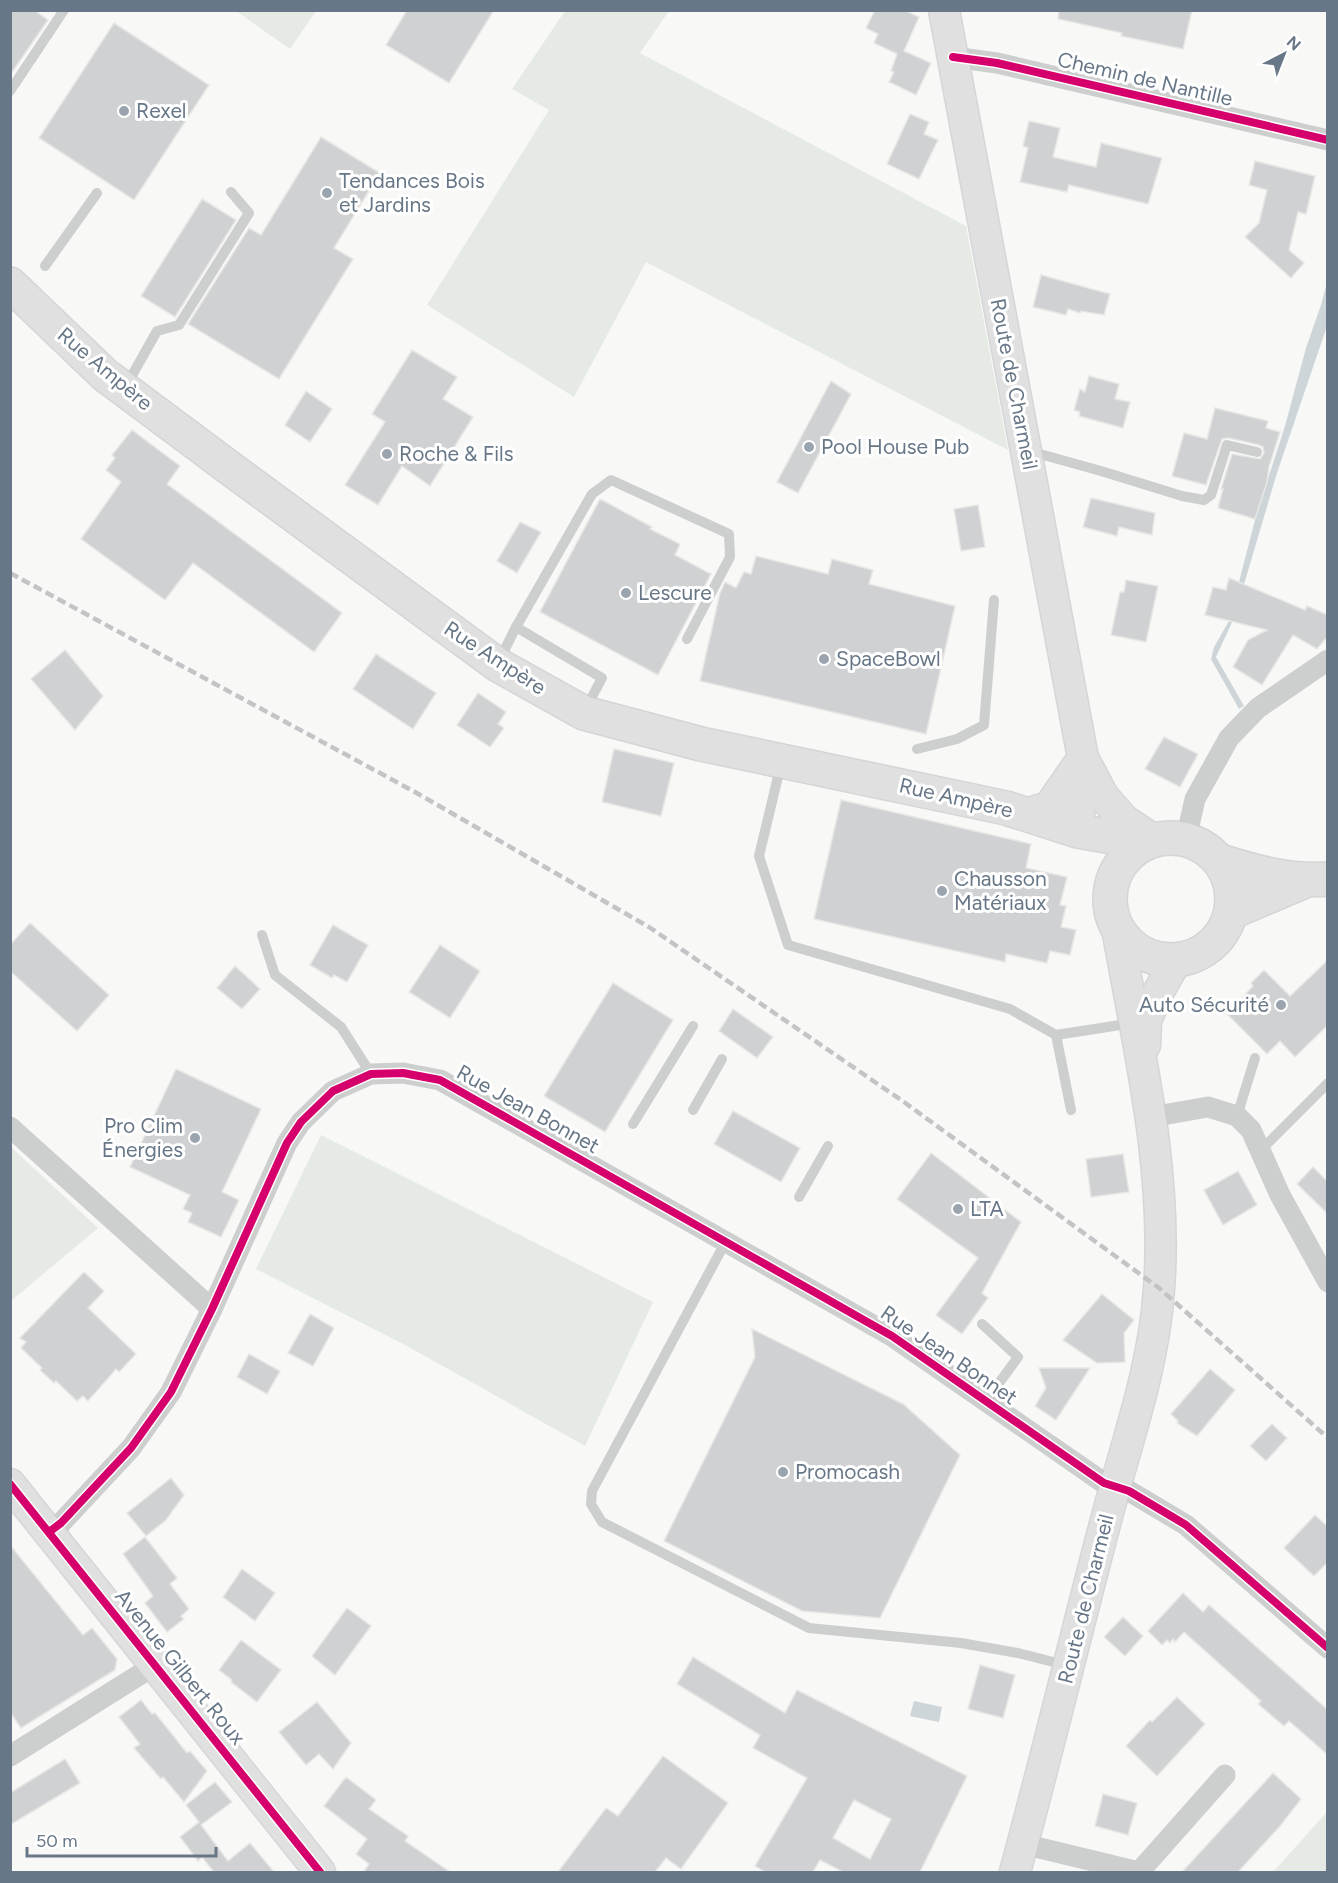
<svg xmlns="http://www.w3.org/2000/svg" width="1338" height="1883" font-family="Figtree,sans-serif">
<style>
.green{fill:#e6eae4}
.water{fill:#ced5d8}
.building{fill:#d0d1d2;stroke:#e7e7e6;stroke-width:1.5;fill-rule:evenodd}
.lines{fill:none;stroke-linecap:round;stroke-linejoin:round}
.secondary-casing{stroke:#d5d6d7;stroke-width:33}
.primary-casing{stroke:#d5d5d6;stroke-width:36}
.service{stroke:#cdcece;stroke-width:10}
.minor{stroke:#cdcece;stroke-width:21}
.secondary{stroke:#e0e0e1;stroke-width:30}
.primary{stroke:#e0e0e1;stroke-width:33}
.rail{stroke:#c2c4c6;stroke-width:4.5;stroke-dasharray:9 4.5;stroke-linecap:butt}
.cycleway-casing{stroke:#fff;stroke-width:11}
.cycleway{stroke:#d6006c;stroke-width:8}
.poi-dot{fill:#9aa4ae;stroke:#fff;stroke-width:2}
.labels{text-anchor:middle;stroke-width:6;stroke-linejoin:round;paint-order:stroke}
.street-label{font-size:21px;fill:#687787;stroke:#fff}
.poi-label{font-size:21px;fill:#687787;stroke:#fff;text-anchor:start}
</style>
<rect width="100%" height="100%" fill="#f8f8f7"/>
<g class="green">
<polygon points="236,11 316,11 290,49"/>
<polygon points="565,11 669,11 640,53 966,226 1008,450 646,262 574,397 427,305 549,110 512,89"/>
<polygon points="321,1135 653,1302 585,1446 407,1346 256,1269"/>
<polygon points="11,1147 98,1228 11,1301 10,1301"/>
<polygon points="1327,1812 1327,1872 1273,1872"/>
</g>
<g class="water">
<polygon points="1327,282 1327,326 1277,473 1234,618 1216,657 1244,706 1239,709 1211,659 1214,647 1229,621 1256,516 1285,426 1306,348 1321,305"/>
<polygon points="914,1701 942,1707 939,1722 910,1716"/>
</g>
<g class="building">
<polygon points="10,10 34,10 48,20 10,75"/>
<polygon points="407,10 494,10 449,83 386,45"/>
<polygon points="875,10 904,10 919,17 904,51 931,63 916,95 889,82 894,72 891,71 897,54 874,43 878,34 866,28"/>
<polygon points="1059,10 1192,10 1183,49 1121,36 1122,33 1058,19"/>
<polygon points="114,23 209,85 134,200 39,138"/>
<polygon points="910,114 929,122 924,134 938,140 919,179 887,164"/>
<polygon points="1029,121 1060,128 1053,157 1096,167 1101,143 1162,158 1148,204 1069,185 1067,192 1020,182 1028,148 1023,146"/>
<polygon points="321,137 380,173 334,248 353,259 279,379 188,324 249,228 261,235"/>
<polygon points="1255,161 1315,176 1306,214 1298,212 1289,250 1304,263 1291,278 1245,237 1259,223 1267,190 1249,185"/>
<polygon points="202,199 236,220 175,317 141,296"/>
<polygon points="1041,275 1110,294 1104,315 1081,311 1080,313 1068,309 1066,315 1033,307"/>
<polygon points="412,350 457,377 443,399 473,417 430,486 402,466 378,505 345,485 385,422 372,414"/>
<polygon points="1089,376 1119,384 1115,399 1130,402 1123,428 1079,416 1080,412 1074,410 1080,389 1085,392"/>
<polygon points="831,381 851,394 798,493 777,482"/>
<polygon points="306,391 332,409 310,442 285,425"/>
<polygon points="1215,408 1268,421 1266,428 1280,432 1269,467 1267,482 1255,519 1218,508 1223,489 1221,489 1232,454 1260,459 1264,453 1263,447 1259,445 1229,438 1222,439 1206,485 1172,476 1184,433 1207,439"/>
<polygon points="132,430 180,466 167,484 342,613 314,652 193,563 165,600 81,539 121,482 106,470 115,458 112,455"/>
<polygon points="1091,498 1155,513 1152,535 1119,527 1117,536 1083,527"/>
<polygon points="600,499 652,527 650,529 680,544 675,555 711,574 658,675 540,612"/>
<polygon points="978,505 985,547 961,551 954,509"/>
<polygon points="520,522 541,532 517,573 497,561"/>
<polygon points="756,556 828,574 832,559 873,570 869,584 955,606 926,734 700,681 720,593 725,582 736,588 744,572 751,574"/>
<polygon points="1229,578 1305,610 1307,606 1328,615 1328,636 1317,649 1293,635 1262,685 1233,667 1248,640 1267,630 1205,615 1213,587 1226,590"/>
<polygon points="1126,580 1158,586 1146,642 1111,635 1120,592 1124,592"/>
<polygon points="65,650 103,696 75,730 31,679"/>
<polygon points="376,654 436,693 413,729 353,689"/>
<polygon points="478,693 506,712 498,724 504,728 490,747 457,725"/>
<polygon points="1164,737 1198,754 1180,787 1145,769"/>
<polygon points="614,749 674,763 661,816 602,802"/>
<polygon points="841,800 1031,844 1026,868 1067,877 1060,905 1066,906 1061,927 1076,930 1070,955 1050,951 1047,963 1006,954 1005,962 814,919"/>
<polygon points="30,923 109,995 77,1031 10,971 10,945"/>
<polygon points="333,925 368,945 347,982 334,975 332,978 310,965"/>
<polygon points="440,945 480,971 450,1018 409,992"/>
<polygon points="1328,960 1328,1025 1295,1057 1280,1041 1267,1054 1227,1014 1253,986 1251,983 1264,970 1290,996"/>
<polygon points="235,966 260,989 242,1009 217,988"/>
<polygon points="613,983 673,1020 605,1132 544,1096"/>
<polygon points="733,1009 773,1037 757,1058 719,1031"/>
<polygon points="176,1069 261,1109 222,1192 239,1200 221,1237 188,1222 192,1213 183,1209 190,1195 130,1167"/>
<polygon points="733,1111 800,1148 781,1182 714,1144"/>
<polygon points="931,1153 1021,1222 982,1293 988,1298 962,1334 936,1315 978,1258 897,1199"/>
<polygon points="1123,1154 1129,1192 1091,1197 1086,1159"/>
<polygon points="1313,1167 1328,1182 1328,1214 1297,1184"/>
<polygon points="1238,1171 1257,1205 1223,1225 1204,1190"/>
<polygon points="84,1272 104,1291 88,1308 136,1354 119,1372 116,1369 88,1401 83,1396 77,1401 56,1381 54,1383 40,1370 42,1368 21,1348 26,1342 20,1338"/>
<polygon points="1102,1294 1134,1320 1124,1333 1125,1362 1097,1363 1063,1340"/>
<polygon points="310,1314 334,1328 313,1366 288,1353"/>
<polygon points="752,1329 903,1404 960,1455 880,1618 802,1611 664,1541 755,1357"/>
<polygon points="249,1354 280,1371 267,1394 237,1377"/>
<polygon points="1039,1368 1090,1368 1056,1420 1035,1406 1046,1388"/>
<polygon points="1210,1369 1235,1390 1197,1436 1177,1423 1178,1421 1171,1414"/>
<polygon points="1272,1424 1287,1438 1266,1461 1250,1446"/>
<polygon points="171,1478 184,1495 166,1520 146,1536 127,1513"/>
<polygon points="1315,1515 1328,1527 1328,1562 1314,1576 1284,1548"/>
<polygon points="145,1537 177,1578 170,1584 189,1609 181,1616 184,1619 167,1632 145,1603 153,1596 123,1554"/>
<polygon points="10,1545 83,1635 92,1628 117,1659 115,1670 21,1728 10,1712"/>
<polygon points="242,1569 275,1593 255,1621 223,1597"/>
<polygon points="1183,1593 1203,1612 1209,1605 1328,1710 1328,1755 1289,1721 1284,1726 1258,1704 1261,1701 1184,1632 1175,1642 1173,1639 1170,1643 1167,1640 1162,1645 1148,1631"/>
<polygon points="347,1608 371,1626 335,1675 312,1656"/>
<polygon points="1123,1617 1143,1636 1125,1656 1104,1637"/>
<polygon points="241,1640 281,1670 257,1702 231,1682 232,1680 219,1670"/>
<path d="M693 1657 785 1713 797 1690 967 1776 920 1872H843L820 1860 813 1872H765L755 1866 807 1778 753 1748 760 1735 677 1684ZM854 1800 891 1819 870 1859 833 1838Z"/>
<polygon points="980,1665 1015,1675 1003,1718 968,1709"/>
<polygon points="1177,1697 1205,1724 1157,1776 1126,1746 1150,1720 1152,1722"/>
<polygon points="141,1700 152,1714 155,1713 187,1753 190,1751 207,1771 184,1802 163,1777 161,1779 134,1748 140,1744 119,1717"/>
<polygon points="317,1702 351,1743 333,1769 319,1754 306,1765 279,1732"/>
<polygon points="663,1756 728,1803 681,1869 666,1858 655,1872 558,1872 606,1808 618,1816"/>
<polygon points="65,1759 80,1783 10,1825 10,1793"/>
<polygon points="1273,1773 1301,1799 1281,1825 1238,1872 1182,1872"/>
<polygon points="346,1777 376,1800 369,1809 408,1836 405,1841 450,1872 364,1872 369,1864 356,1854 367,1839 324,1806"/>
<polygon points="215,1782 232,1802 201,1825 228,1861 250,1843 274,1872 214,1872 202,1857 198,1861 180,1837 199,1822 186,1805"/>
<polygon points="1103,1794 1137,1803 1128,1835 1095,1826"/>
</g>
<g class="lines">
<g class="secondary-casing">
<g id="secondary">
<polyline points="944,10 1083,758 1078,831"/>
<polyline points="1083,758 1103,796 1124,820 1154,840"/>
<polyline points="1025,814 1049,807 1083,758"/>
<polyline points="1145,1045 1146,1021 1156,996 1176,961"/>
<polyline points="10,1484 320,1872"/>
<path d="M1015 1872C1047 1755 1075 1637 1106 1520 1126 1444 1154 1368 1159 1289 1168 1168 1138 1047 1117 928"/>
</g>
</g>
<g class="primary-casing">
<g id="primary">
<polyline points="10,284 105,375 231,469 498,665 584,713 701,744 1006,808 1078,831 1146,843"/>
<circle cx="1171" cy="899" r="61"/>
<path d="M1220 861C1256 872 1289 882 1328 879"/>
<polyline points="1232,912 1305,881"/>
</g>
</g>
<g class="service">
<polyline points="10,91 64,10"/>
<polyline points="45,266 97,193"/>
<polyline points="126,386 157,331 179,325 249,213 231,192"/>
<polyline points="1029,451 1101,471 1182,496 1204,500 1211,495 1227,445 1257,452"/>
<polyline points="499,661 516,627"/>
<polyline points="585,710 602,678 516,627 592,494 611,480 729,534 730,557 687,639"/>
<polyline points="917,749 957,739 984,725 994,600"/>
<polyline points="781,764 759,856 788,945 1010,1009 1056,1035 1133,1023"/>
<polyline points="262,935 275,975 341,1027 371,1074"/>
<polyline points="1056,1035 1071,1110"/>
<polyline points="693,1110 722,1059"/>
<polyline points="1237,1116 1255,1058"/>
<polyline points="633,1124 693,1026"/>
<polyline points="1261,1150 1328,1083"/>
<polyline points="799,1197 828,1146"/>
<polyline points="726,1241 592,1491 591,1504 602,1522 809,1628 961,1643 1018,1653 1065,1665"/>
<polyline points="982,1324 1018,1357 986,1401"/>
</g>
<g class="minor">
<polyline points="953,57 997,63 1328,140"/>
<polyline points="1186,839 1195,799 1229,738 1258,708 1328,660"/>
<polyline points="1151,1117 1208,1107 1237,1116 1251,1130 1280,1195 1328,1282"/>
<polyline points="10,1127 212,1309"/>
<polyline points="49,1532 61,1523 131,1448 171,1392 212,1309 287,1143 301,1122 333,1091 371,1074 403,1073 440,1080 892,1336 1104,1483 1129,1491 1186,1525 1328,1648"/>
<polyline points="10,1756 155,1665"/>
<polyline points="1023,1844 1139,1872"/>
<polyline points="1139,1872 1225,1775"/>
</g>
<use href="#secondary" class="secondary"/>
<use href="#primary" class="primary"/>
<polyline class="rail" points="10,573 415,792 649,927 904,1102 1159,1288 1328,1438"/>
<g class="cycleway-casing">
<g id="cycleway">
<polyline points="953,57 997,63 1328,140"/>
<polyline points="10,1484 320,1872"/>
<polyline points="49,1532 61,1523 131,1448 171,1392 212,1309 287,1143 301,1122 333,1091 371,1074 403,1073 440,1080 892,1336 1104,1483 1129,1491 1186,1525 1328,1648"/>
</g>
</g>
<use href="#cycleway" class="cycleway"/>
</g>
<g class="poi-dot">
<circle cx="124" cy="111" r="6"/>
<circle cx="327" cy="193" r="6"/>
<circle cx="809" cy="447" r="6"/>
<circle cx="387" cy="454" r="6"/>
<circle cx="626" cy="593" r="6"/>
<circle cx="824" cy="659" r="6"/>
<circle cx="942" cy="891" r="6"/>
<circle cx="1281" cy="1005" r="6"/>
<circle cx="195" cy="1138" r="6"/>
<circle cx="958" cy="1209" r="6"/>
<circle cx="783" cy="1472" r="6"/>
</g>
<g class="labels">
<g class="street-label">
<text transform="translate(1145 79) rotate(13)" y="7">Chemin de Nantille</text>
<text transform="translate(105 369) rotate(40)" y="7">Rue Ampère</text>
<text transform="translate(1014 384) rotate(79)" y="7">Route de Charmeil</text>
<text transform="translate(495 658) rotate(33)" y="7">Rue Ampère</text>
<text transform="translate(956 798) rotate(13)" y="7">Rue Ampère</text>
<text transform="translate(528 1109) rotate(29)" y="7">Rue Jean Bonnet</text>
<text transform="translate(949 1355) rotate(34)" y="7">Rue Jean Bonnet</text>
<text transform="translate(1086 1599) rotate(-76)" y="7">Route de Charmeil</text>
<text transform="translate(180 1667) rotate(51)" y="7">Avenue Gilbert Roux</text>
</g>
<g class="poi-label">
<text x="136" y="118">Rexel</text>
<text x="339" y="188">Tendances Bois<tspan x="339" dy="24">et Jardins</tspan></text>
<text x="821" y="454">Pool House Pub</text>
<text x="399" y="461">Roche &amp; Fils</text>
<text x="638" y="600">Lescure</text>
<text x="836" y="666">SpaceBowl</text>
<text x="954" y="886">Chausson<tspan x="954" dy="24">Matériaux</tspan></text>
<text x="1269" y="1012" text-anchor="end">Auto Sécurité</text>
<text x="183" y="1133" text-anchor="end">Pro Clim<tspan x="183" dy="24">Énergies</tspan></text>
<text x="970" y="1216">LTA</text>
<text x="795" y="1479">Promocash</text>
</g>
</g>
<rect width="1338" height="1883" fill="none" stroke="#687787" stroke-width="24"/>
<g transform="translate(1284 54) rotate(42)" stroke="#ffffff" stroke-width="4.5" paint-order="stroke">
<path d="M0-4.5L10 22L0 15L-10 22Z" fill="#687787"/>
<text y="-9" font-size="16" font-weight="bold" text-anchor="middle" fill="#687787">N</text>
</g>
<path d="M27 1847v9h189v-9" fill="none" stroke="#687787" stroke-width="3"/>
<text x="36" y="1847" font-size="18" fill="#687787" stroke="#ffffff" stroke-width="4.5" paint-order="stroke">50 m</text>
</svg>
